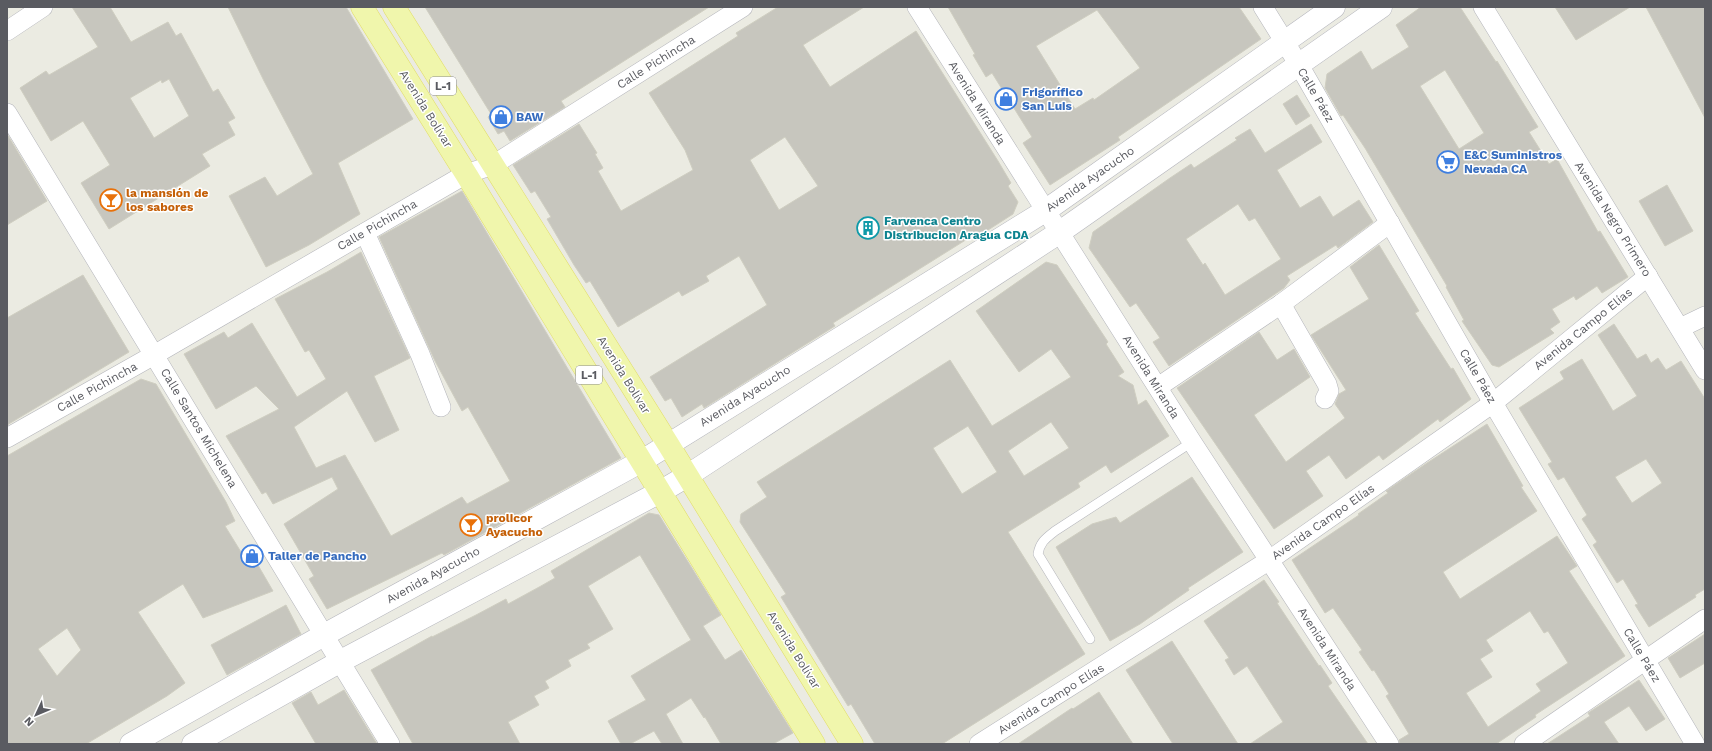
<svg xmlns="http://www.w3.org/2000/svg" width="1712" height="751" font-family="'Work Sans',sans-serif">
<style>
.building{fill:#c7c6be;stroke:#cfcec1;fill-rule:evenodd}
.lines{fill:none;stroke-linecap:round;stroke-linejoin:round}
.lane-casing{stroke:#b4b5bb;stroke-width:10}
.street-casing{stroke:#b4b5bb;stroke-width:20}
.secondary-casing{stroke:#b5b6bd;stroke-width:23}
.primary-casing{stroke:#e2dd64;stroke-width:23}
.lane{stroke:#fff;stroke-width:9}
.street{stroke:#fff;stroke-width:19}
.secondary{stroke:#fff;stroke-width:22}
.primary{stroke:#f0f6ac;stroke-width:22}
.labels{text-anchor:middle;stroke-width:3;stroke-linejoin:round;paint-order:stroke}
.shield{fill:#fff;stroke:#8c8c90;stroke-width:1}
.shield-label{font-size:11px;font-weight:bold;fill:#5a5b61}
.street-label{font-size:12px;fill:#5a5b61;stroke:#fff}
.shop-label{font-size:12px;font-weight:bold;fill:#366cbe;stroke:#fff;text-anchor:start}
.food-label{font-size:12px;font-weight:bold;fill:#c56008;stroke:#fff;text-anchor:start}
.culture-label{font-size:12px;font-weight:bold;fill:#0d838f;stroke:#fff;text-anchor:start}
</style>
<rect width="100%" height="100%" fill="#ebebe2"/>
<g class="building">
<path d="M72 7H110L131 42 168 22 176 36 181 33 213 92 218 89 235 118 228 122 235 135 202 154 210 166 109 229 81 183 110 165 83 121 51 141 20 88 46 71 49 75 98 47ZM169 79 189 116 154 138 130 98 161 80 162 83Z"/>
<polygon points="228,7 346,7 413,119 338,163 360,214 309,245 266,267 229,196 265,177 277,196 313,174 264,81"/>
<polygon points="425,7 709,7 561,101 565,107 510,141 504,131 498,134 488,117 491,114"/>
<path d="M778 7H864L803 45 830 87 916 31 998 161 1011 183 1008 186 1018 202 1013 214 974 239 972 236 833 323 835 326 704 408 702 404 682 417 671 398 665 401 650 377 767 305 739 256 706 276 709 281 682 296 679 291 618 327 590 281 586 283 574 265 547 219 551 217 535 191 531 193 513 165 579 124 597 153 595 154 603 168 598 171 621 211 693 170 685 150 649 93 738 36 736 33ZM785 137 818 186 779 210 750 160Z"/>
<path d="M948 7H1239L1261 39 1118 137 1120 140 1050 185 1023 143 1032 137 992 73 986 77 973 55 975 54ZM1097 10 1140 68 1094 100 1093 98 1075 109 1036 46Z"/>
<path d="M1421 7H1460L1496 62 1497 61 1538 127 1529 132 1549 164 1557 159 1598 232 1600 231 1628 277 1602 293 1597 286 1576 300 1574 296 1552 309 1560 322 1550 329 1554 333 1499 367 1492 365 1462 321 1464 320 1446 287 1447 286 1365 148 1343 115 1341 116 1325 88 1327 74 1361 51 1372 70 1409 47 1396 25ZM1445 70 1484 133 1459 149 1420 86Z"/>
<polygon points="1555,7 1630,7 1576,40"/>
<polygon points="1646,7 1705,7 1705,118"/>
<polygon points="1297,95 1310,116 1296,125 1283,104"/>
<path d="M1311 124 1322 142 1277 170 1300 208 1320 196 1333 217 1359 200 1373 222 1338 248 1336 245 1287 276 1290 280 1284 288 1169 366 1153 342 1160 338 1136 303 1130 307 1089 248 1093 232 1170 178 1191 164 1194 168 1237 140 1235 138 1250 129 1265 153ZM1238 204 1249 221 1255 218 1281 259 1225 295 1205 263 1203 265 1186 239Z"/>
<polygon points="7,134 47,201 7,225"/>
<polygon points="1667,185 1693,231 1665,246 1639,201"/>
<polygon points="462,191 621,458 444,555 442,553 327,609 309,579 314,576 284,524 338,489 332,477 273,504 266,492 262,494 226,436 279,409 256,386 216,409 184,354 224,332 228,338 252,323 297,397 326,379 309,350 305,352 275,299 327,272 361,252 410,358 374,376 399,430 375,442 347,391 294,427 316,468 345,455 391,536 462,497 467,504 510,481 468,407 462,411 435,361 379,237"/>
<polygon points="1379,245 1419,311 1415,313 1451,369 1453,368 1471,399 1440,422 1438,419 1383,460 1379,455 1346,479 1329,455 1306,471 1323,496 1274,529 1177,388 1259,332 1277,360 1294,349 1310,377 1254,415 1286,462 1345,418 1335,404 1339,394 1346,390 1311,335 1369,299 1350,267"/>
<path d="M1046 262 1057 265 1108 342 1106 344 1124 372 1118 376 1133 385 1138 405 1146 400 1169 436 1111 473 1106 465 1078 483 1080 487 1008 532 1085 654 942 744H875L851 704 848 706 781 597 786 594 740 522 741 514 767 497 757 482 950 360 992 426 1071 377 1051 349 1019 372 976 311ZM1051 422 1069 448 1024 476 1008 451ZM968 426 997 472 962 494 933 448Z"/>
<polygon points="83,275 129,352 7,425 7,318"/>
<path d="M1614 324 1637 359 1646 354 1651 363 1658 358 1666 370 1681 361 1705 399V589L1695 595 1696 597 1649 627 1635 605 1638 604 1623 579 1617 583 1593 545 1597 542 1582 519 1587 515 1564 477 1558 480 1548 464 1552 462 1519 408 1564 379 1560 372 1582 359 1613 411 1637 396 1598 335ZM1646 459 1662 483 1632 503 1615 477Z"/>
<path d="M141 379 156 384 226 502 235 521 225 526 241 552 248 548 273 591 203 618 183 584 138 612 185 683 167 696 86 744H7V456ZM67 628 81 650 57 676 38 649Z"/>
<path d="M1487 424 1523 486 1521 487 1537 511 1443 572 1460 599 1557 536 1577 566 1569 571 1625 656 1535 715 1536 717 1496 744H1400L1399 740 1409 734 1386 696 1389 694 1374 670 1372 671 1359 652 1362 650 1333 608 1325 613 1292 560 1359 515 1358 514 1388 493 1386 491 1427 463ZM1530 611 1544 633 1548 631 1568 663 1536 684 1541 691 1488 727 1466 693 1492 677 1480 659 1493 651 1486 640Z"/>
<polygon points="1192,477 1243,552 1188,588 1189,590 1140,624 1110,641 1056,547 1092,524 1116,517 1120,523"/>
<polygon points="649,513 659,515 721,615 703,626 725,660 741,650 793,733 773,744 721,744 705,717 704,718 691,698 666,714 683,744 662,744 654,731 630,744 621,744 608,721 646,700 631,676 691,640 640,555 588,586 613,629 587,644 590,648 568,660 571,666 545,681 549,688 534,696 539,705 508,722 520,744 413,744 371,670 432,636 432,637 476,615 506,599 508,604 541,586 555,578 551,571"/>
<polygon points="1264,580 1279,602 1277,603 1319,666 1320,665 1332,683 1328,686 1368,744 1250,744 1283,722 1247,666 1234,675 1225,660 1229,658 1204,621"/>
<polygon points="286,605 301,634 227,675 211,645"/>
<polygon points="1705,634 1705,663 1680,678 1668,658"/>
<polygon points="1172,641 1238,744 1173,744 1126,670"/>
<polygon points="1639,680 1665,719 1646,731 1629,706 1604,722 1619,744 1547,744 1590,716 1588,713"/>
<polygon points="344,690 377,744 316,744 292,703 311,692 318,705"/>
<polygon points="1099,692 1133,744 1018,744 1072,708 1073,709"/>
</g>
<g class="lines">
<g class="lane-casing">
<path id="lane" d="M1090 639 1038 554C1040 542 1046 538 1055 531L1192 442"/>
</g>
<g class="street-casing">
<g id="street">
<polyline points="917,7 1192,442 1389,744"/>
<polyline points="1263,7 1299,65 1493,403 1695,744"/>
<polyline points="1483,7 1705,370"/>
<polyline points="7,31 43,7"/>
<polyline points="7,113 390,744"/>
<polyline points="365,233 420,354 441,407"/>
<polyline points="1281,304 1327,384 1329,391 1325,399"/>
<polyline points="1680,328 1705,316"/>
<polyline points="1158,387 1281,304 1390,223"/>
<polyline points="7,438 154,355 466,174 493,165 743,7"/>
<polyline points="979,744 1268,561 1493,403 1648,276"/>
<polyline points="1524,744 1705,619"/>
</g>
</g>
<g class="secondary-casing">
<g id="secondary">
<polyline points="131,744 324,635 642,461 1045,211 1334,7"/>
<polyline points="193,744 341,661 660,492 687,476 1060,232 1381,7"/>
</g>
</g>
<g class="primary-casing">
<g id="primary">
<polyline points="362,7 466,174 814,744"/>
<polyline points="394,7 668,444 852,744"/>
</g>
</g>
<use href="#lane" class="lane"/>
<use href="#street" class="street"/>
<use href="#secondary" class="secondary"/>
<use href="#primary" class="primary"/>
</g>
<defs>
<g id="shop-ring" transform="scale(1.15)"><circle r="9.5" fill="#fff" stroke="#3f7fe0" stroke-width="1.5"/><path d="M-5-2.5h2.3a2.7 3.5 0 0 1 5.4 0H5L5.5 6h-11ZM-1.5-2.5h3a1.5 2.3 0 0 0-3 0Z" fill="#3f7fe0"/></g>
<g id="supermarket-ring" transform="scale(1.15)"><circle r="9.5" fill="#fff" stroke="#3f7fe0" stroke-width="1.5"/><path d="M-6-5.5h2.5l.6 2H6L4.5 2H-2.5L-4.4-4H-6ZM-1.5 3.2a1.3 1.3 0 1 0 .1 0ZM3 3.2a1.3 1.3 0 1 0 .1 0Z" fill="#3f7fe0"/></g>
<g id="bar-ring" transform="scale(1.15)"><circle r="9.5" fill="#fff" stroke="#e8710a" stroke-width="1.5"/><path d="M-6-5H6L.8 .8V4.5H3.5V6h-7V4.5H-.8V.8Z" fill="#e8710a"/></g>
<g id="building-ring" transform="scale(1.15)"><circle r="9.5" fill="#fff" stroke="#0f9aa8" stroke-width="1.5"/><path d="M-4-6H4V6H1V3H-1V6H-4ZM-2.5-4.3h1.7v1.8h-1.7ZM.8-4.3h1.7v1.8H.8ZM-2.5-1h1.7V.8h-1.7ZM.8-1h1.7V.8H.8Z" fill="#0f9aa8"/></g>
</defs>
<g fill-rule="evenodd">
<use href="#shop-ring" x="1006" y="99"/>
<use href="#shop-ring" x="501" y="117"/>
<use href="#supermarket-ring" x="1448" y="162"/>
<use href="#bar-ring" x="111" y="200"/>
<use href="#building-ring" x="868" y="228"/>
<use href="#bar-ring" x="471" y="525"/>
<use href="#shop-ring" x="252" y="556"/>
</g>
<g class="labels">
<g class="shield">
<rect x="430" y="77" width="26" height="18" rx="3"/>
<rect x="576" y="366" width="26" height="18" rx="3"/>
</g>
<g class="shield-label">
<text x="443" y="90">L-1</text>
<text x="589" y="379">L-1</text>
</g>
<g class="street-label">
<text transform="translate(656 62) rotate(-32)" y="4">Calle Pichincha</text>
<text transform="translate(1316 95) rotate(60)" y="4">Calle Páez</text>
<text transform="translate(977 103) rotate(58)" y="4">Avenida Miranda</text>
<text transform="translate(426 109) rotate(58)" y="4">Avenida Bolívar</text>
<text transform="translate(1090 179) rotate(-35)" y="4">Avenida Ayacucho</text>
<text transform="translate(1613 219) rotate(58)" y="4">Avenida Negro Primero</text>
<text transform="translate(377 225) rotate(-30)" y="4">Calle Pichincha</text>
<text transform="translate(1583 329) rotate(-39)" y="4">Avenida Campo Elías</text>
<text transform="translate(624 375) rotate(58)" y="4">Avenida Bolívar</text>
<text transform="translate(1478 376) rotate(60)" y="4">Calle Páez</text>
<text transform="translate(1151 377) rotate(58)" y="4">Avenida Miranda</text>
<text transform="translate(97 387) rotate(-29)" y="4">Calle Pichincha</text>
<text transform="translate(745 396) rotate(-32)" y="4">Avenida Ayacucho</text>
<text transform="translate(199 428) rotate(59)" y="4">Calle Santos Michelena</text>
<text transform="translate(1323 522) rotate(-35)" y="4">Avenida Campo Elías</text>
<text transform="translate(433 575) rotate(-29)" y="4">Avenida Ayacucho</text>
<text transform="translate(1327 649) rotate(57)" y="4">Avenida Miranda</text>
<text transform="translate(794 650) rotate(58)" y="4">Avenida Bolívar</text>
<text transform="translate(1642 655) rotate(59)" y="4">Calle Páez</text>
<text transform="translate(1051 699) rotate(-32)" y="4">Avenida Campo Elías</text>
</g>
<g class="shop-label">
<text x="1022" y="96">Frigorífico<tspan x="1022" dy="14">San Luis</tspan></text>
<text x="516" y="121">BAW</text>
<text x="1464" y="159">E&amp;C Suministros<tspan x="1464" dy="14">Nevada CA</tspan></text>
<text x="268" y="560">Taller de Pancho</text>
</g>
<g class="food-label">
<text x="126" y="197">la mansión de<tspan x="126" dy="14">los sabores</tspan></text>
<text x="486" y="522">prolicor<tspan x="486" dy="14">Ayacucho</tspan></text>
</g>
<g class="culture-label">
<text x="884" y="225">Farvenca Centro<tspan x="884" dy="14">Distribucion Aragua CDA</tspan></text>
</g>
</g>
<rect width="1712" height="751" fill="none" stroke="#5a5b61" stroke-width="16"/>
<g transform="translate(36 715) rotate(226)" stroke="#ffffff" stroke-width="3" paint-order="stroke">
<path d="M0-3L7 15L0 10L-7 15Z" fill="#5a5b61"/>
<text y="-6" font-size="11" font-weight="bold" text-anchor="middle" fill="#5a5b61">N</text>
</g>
</svg>
